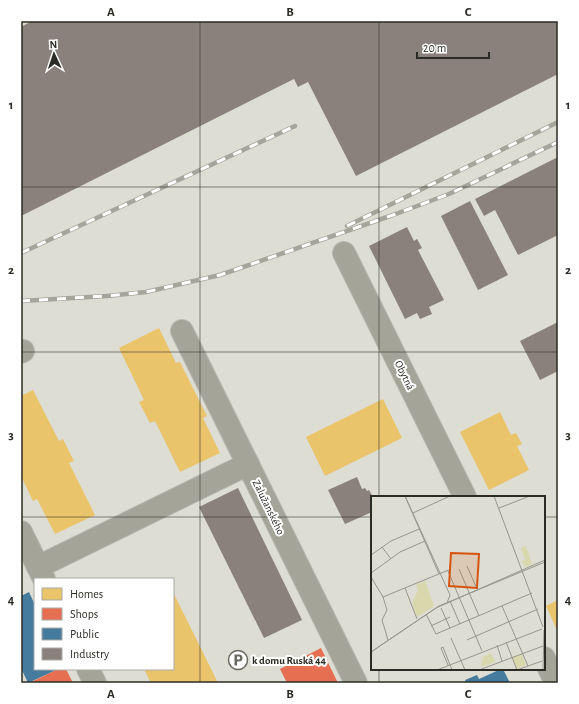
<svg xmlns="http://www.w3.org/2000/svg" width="579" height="704" font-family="'Alegreya Sans',sans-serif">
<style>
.homes{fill:#e9c46a}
.shops{fill:#e76f51}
.public{fill:#457b9d}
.industry{fill:#8a817c}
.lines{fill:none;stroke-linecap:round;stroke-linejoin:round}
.minor-casing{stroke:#b9b9b1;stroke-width:24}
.minor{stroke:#a4a499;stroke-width:22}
.rail-casing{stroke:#a5a59c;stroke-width:4.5}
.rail{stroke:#fff;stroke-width:3;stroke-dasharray:9;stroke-linecap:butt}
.grid{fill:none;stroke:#2b2b25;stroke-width:1;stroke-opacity:0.55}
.labels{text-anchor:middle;stroke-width:4;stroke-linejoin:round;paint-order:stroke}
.street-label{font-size:11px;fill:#2b2b25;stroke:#fff}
.poi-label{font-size:11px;font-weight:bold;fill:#2b2b25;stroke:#fff;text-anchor:start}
.inset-road{fill:none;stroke:#96968d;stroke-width:1}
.view{fill:#d5540e;fill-opacity:0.15;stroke:#d5540e;stroke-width:2}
.inset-edge{fill:none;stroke:#2b2b25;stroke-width:2}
.neatline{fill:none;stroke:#2b2b25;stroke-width:1.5}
.grid-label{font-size:13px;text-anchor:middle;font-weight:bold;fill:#2b2b25}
</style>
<rect width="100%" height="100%" fill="#ddddd3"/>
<g class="homes">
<polygon points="159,328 176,363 180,362 207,416 203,418 220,453 180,472 155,421 150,423 139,402 144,400 119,348"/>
<polygon points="33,390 59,441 63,439 74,461 69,463 95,515 55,534 37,499 33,501 21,476 21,396"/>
<polygon points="383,399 402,438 325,476 306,437"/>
<polygon points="500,412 511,435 516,433 522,444 517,446 529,470 489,490 460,432"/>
<polygon points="173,592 218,683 151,683 144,669 173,669"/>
<polygon points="558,600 558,632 546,606"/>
</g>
<g class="shops">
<polygon points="321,648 338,683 287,683 280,669"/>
<polygon points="58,669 66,669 73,683 29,683"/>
</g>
<g class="public">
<polygon points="29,592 35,605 35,669 58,669 28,683 21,668 21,596"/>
<polygon points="501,669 503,669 510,683 466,683 465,680 477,675 479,679"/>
</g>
<g class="industry">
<polygon points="32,21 558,21 558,74 356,176 308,82 298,87 294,79 21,216 21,27"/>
<polygon points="558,157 558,235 518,255 495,210 484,216 475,199"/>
<polygon points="470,201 508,275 478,290 441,216"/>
<polygon points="407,227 414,241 417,239 422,248 418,250 444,300 429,307 432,314 420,319 417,313 405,319 369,246"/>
<polygon points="558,322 558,371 540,380 520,341"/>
<polygon points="357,477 362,489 365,488 367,491 369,490 373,497 372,512 345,524 328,490"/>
<polygon points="238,488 302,620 264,638 199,507"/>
</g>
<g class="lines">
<g class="minor-casing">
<g id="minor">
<polyline points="344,253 465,497"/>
<polyline points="182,331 356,683"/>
<polyline points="21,352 23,351"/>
<polyline points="21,532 44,579"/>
<polyline points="38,567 248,464"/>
<polyline points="544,658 556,683"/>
<polyline points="88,669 95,683"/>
</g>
</g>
<use href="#minor" class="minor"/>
<g class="rail-casing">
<g id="rail">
<polyline points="347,226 558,122"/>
<polyline points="21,253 295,126"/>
<polyline points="21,301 107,296 146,292 220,275 393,215 449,194 558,142"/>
</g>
</g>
<use href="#rail" class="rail"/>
</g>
<path class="grid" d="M200 21V683M379 21V497M21 187H558M21 352H558M21 517H372M544 517H558M379 669V683"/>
<defs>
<g id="parking-ring" transform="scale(1)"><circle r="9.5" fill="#fff" stroke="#696962" stroke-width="1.5"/><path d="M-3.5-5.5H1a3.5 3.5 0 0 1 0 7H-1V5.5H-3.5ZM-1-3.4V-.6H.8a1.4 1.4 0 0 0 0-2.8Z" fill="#696962"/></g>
</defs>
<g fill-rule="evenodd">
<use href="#parking-ring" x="238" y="660"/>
</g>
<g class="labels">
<g class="street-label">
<text transform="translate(405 375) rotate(64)" y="4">Obytná</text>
<text transform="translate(269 507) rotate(64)" y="4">Zalužanského</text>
</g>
<g class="poi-label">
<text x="252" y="664">k domu Ruská 44</text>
</g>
</g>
<g transform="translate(371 496)">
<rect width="174" height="174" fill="#ddddd3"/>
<path d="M155 50 161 68 154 71 151 65 154 64 150 52ZM54 85 63 110 46 121 41 107 47 94 45 89ZM120 157 124 166 110 171 112 161ZM151 158 155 169 146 173 141 161Z" fill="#d9d8ac"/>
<path class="inset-road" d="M34 0 68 78M34 0 79 99 76 107M123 0 172 131M128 12 159 0M42 17 79 0M11 51 20 63M0 59 20 45 48 33M96 70 106 93M88 73 108 120M77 75 111 155M0 77 29 56 54 45M0 81 12 101 80 73M34 92 46 123M12 101 16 114 11 124 17 144M79 105 89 128M131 110 157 170M70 112 79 132M55 118 65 138 161 97M60 130 79 121M80 142 94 174M96 144 167 113M135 146 146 174M126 149 131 165M0 156 65 112 174 64M0 156 68 110 174 66M77 169 70 152 72 151 81 174M66 174 171 133M108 174 172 150M146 174 171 165M172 174 173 134"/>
<path class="view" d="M80 57 108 58 106 92 78 90Z"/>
<rect width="174" height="174" class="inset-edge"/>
</g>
<rect width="579" height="704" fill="none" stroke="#ffffff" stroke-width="44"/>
<rect x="34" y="578" width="140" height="92" fill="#ffffff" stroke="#aaaaa8"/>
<rect x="42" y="588" width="20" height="12" fill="#e9c46a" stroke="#aaaaa8"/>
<text x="70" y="598" font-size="12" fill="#2b2b25">Homes</text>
<rect x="42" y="608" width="20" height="12" fill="#e76f51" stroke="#aaaaa8"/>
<text x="70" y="618" font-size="12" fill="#2b2b25">Shops</text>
<rect x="42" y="628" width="20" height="12" fill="#457b9d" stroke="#aaaaa8"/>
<text x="70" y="638" font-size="12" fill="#2b2b25">Public</text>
<rect x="42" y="648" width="20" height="12" fill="#8a817c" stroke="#aaaaa8"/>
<text x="70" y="658" font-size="12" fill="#2b2b25">Industry</text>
<g transform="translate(54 54) rotate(357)" stroke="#ffffff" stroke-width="3" paint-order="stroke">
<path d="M0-3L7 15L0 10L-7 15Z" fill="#2b2b25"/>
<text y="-6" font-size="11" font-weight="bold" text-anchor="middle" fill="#2b2b25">N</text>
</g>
<path d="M417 52v6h72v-6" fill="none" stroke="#2b2b25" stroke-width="2"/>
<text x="423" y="52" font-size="12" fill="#2b2b25" stroke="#ffffff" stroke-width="3" paint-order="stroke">20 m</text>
<rect x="22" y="22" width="535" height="660" class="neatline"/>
<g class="grid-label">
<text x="111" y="16">A</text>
<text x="290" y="16">B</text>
<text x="468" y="16">C</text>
<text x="11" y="109">1</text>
<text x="568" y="109">1</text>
<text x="11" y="274">2</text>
<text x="568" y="274">2</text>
<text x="11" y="439">3</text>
<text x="568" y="439">3</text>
<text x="11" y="604">4</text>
<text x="568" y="604">4</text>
<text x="111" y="698">A</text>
<text x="290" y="698">B</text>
<text x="468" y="698">C</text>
</g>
</svg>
